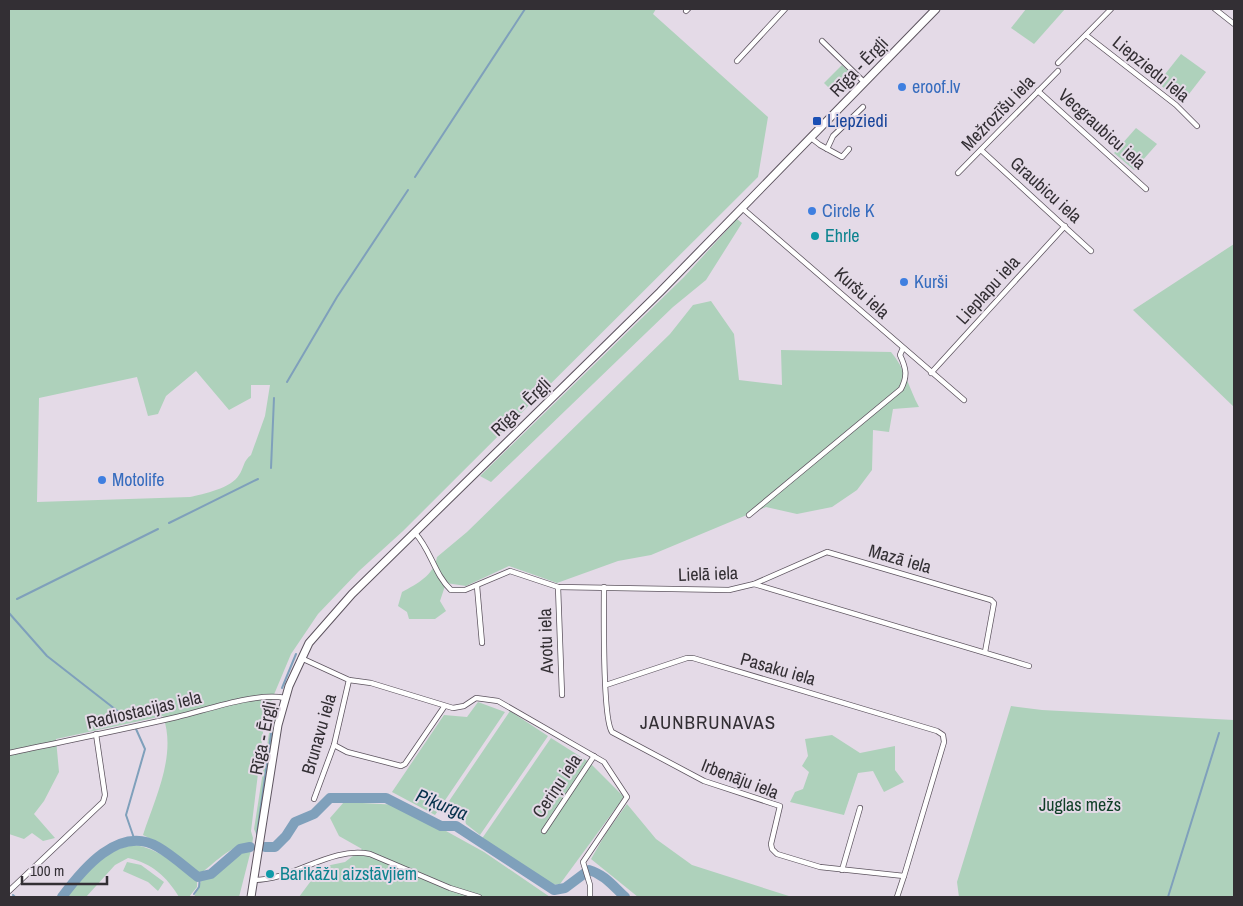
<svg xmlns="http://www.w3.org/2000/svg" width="1243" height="906" font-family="'Archivo Narrow',sans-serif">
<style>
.green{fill:#aed1bb;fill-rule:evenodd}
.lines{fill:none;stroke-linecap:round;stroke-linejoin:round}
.stream{stroke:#7fa0bb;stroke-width:2}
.river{stroke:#7fa0bb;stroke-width:10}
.minor-casing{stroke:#5d545f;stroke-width:6}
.primary-casing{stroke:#5d545f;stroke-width:9}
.minor{stroke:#fff;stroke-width:4.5}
.primary{stroke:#fff;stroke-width:7}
.shop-dot{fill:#3f7fe0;stroke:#e4dae7;stroke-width:2}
.transit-dot{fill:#1a4fb4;stroke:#e4dae7;stroke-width:2}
.culture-dot{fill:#0f9aa8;stroke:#e4dae7;stroke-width:2}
.labels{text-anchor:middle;stroke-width:4;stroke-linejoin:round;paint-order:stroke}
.street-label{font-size:18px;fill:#332f34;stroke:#e4dae7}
.shop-label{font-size:18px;fill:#366cbe;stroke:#e4dae7;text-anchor:start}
.transit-label{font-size:18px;fill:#164399;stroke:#e4dae7;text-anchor:start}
.culture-label{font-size:18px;fill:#0d838f;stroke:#e4dae7;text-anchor:start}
.park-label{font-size:18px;fill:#0f3f27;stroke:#e4dae7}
.neighbourhood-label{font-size:19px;letter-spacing:1px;fill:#332f34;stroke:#e4dae7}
.water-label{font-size:19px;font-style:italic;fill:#05304b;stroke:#e4dae7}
</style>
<rect width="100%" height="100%" fill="#e4dae7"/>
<g class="green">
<path d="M9 9H656L653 14 768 117 758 177 403 531 359 571 318 614 291 654 265 716 251 831 253 838 252 845C234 841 214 864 200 874L163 845 143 835C155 798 177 755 163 716L56 739 59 772 44 801 34 814 55 838 43 841 32 833 24 839 9 834ZM196 371 229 410 251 398V385H270L265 416 251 455C243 461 244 468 239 475 232 488 203 494 190 497L37 502 39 398 137 377 148 416 158 414 166 396Z"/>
<polygon points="1026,9 1065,9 1034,44 1011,28"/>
<polygon points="1181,54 1206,72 1182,103 1158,83"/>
<polygon points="842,65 853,76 835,94 824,83"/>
<polygon points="1136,128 1157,144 1134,170 1114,153"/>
<polygon points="737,219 742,223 706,280 673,307 491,482 480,476 684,277"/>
<polygon points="1234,244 1234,407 1133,310"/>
<path d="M711 301 734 334 739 380 782 385 781 350 891 352C905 368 909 389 919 407L893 409 889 432 873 430 872 470 857 490 832 507 797 514 766 507 651 555 618 561 557 583 509 566 466 586 446 583 440 601 446 611 435 619H409L407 612 398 606 402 592C417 584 434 575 437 557L467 532 670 334 693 305Z"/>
<polygon points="274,701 278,708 257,836 254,829"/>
<polygon points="478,702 505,712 435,815 392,792 444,715 467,717"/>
<polygon points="1011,706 1042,710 1234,720 1234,897 959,897 957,882"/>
<polygon points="510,711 548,736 480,835 466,824 464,816 454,817 443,810"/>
<polygon points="832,735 860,753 895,746 895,770 904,782 884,792 873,771 858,773 844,815 790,802 795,792 803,789 809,772 802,766 808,756 805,739"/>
<polygon points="551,738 589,762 624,797 560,884 552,885 481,840"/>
<polygon points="344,802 399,805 484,852 550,897 299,897 316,874 326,866 345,862 362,849 339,836 330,818"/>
<polygon points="627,804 656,839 692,865 792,897 638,897 591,859 606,833"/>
<path d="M134 845C159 848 177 866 197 881V887L189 897H179C167 877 152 863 128 858L115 865 86 897H62C79 874 106 849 134 845Z"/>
<polygon points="245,850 251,850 239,897 194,897 202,879 212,875"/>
<polygon points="127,862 141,865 164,882 158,891 148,882 123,871"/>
</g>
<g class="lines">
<g class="stream">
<polyline points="415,177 525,9"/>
<polyline points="287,382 337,297 408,190"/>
<polyline points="271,468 274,398"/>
<polyline points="169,523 258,479"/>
<polyline points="17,599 158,529"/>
<polyline points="9,613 47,656 129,720"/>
<polyline points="282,688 296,654"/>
<polyline points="257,834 275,706"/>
<polyline points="135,841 126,815 145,749 136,729"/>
<polyline points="194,894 199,887 200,877"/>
<polyline points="13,895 15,897"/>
<polyline points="1168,897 1219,733"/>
</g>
<g class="river">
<path d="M265 847H275L286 836 295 822 314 814 330 798H386L441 826H456L554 890 565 888 589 870C604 874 614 887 625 897"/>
<path d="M62 897C82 870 119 824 158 847 172 855 185 867 198 877L211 874 240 849 250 847"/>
</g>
<g class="minor-casing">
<g id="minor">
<polyline points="1215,9 1234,24"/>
<polyline points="686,11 688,9"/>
<polyline points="1086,35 1176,105 1197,126"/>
<polyline points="822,41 865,83"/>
<polyline points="737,61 785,9"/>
<polyline points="1058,63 1111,9"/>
<polyline points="1038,91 1146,189"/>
<polyline points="811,138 820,145 842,157 849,149"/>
<polyline points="827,149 833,136 863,107"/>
<polyline points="981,150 1091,251"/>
<polyline points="958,173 1058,71"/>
<polyline points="742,208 964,400"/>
<polyline points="931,373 1065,226"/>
<path d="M749 515 901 389C908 376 906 368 900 355L903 348"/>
<path d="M415 533C431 550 434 574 451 590H465L510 571 558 587 729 590 754 584 1029 666"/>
<polyline points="754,584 827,552 991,600 994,603 985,652"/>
<polyline points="477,586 482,643"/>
<polyline points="558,587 562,695"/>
<path d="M604 587C604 610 602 718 612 732L704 781 780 806 771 844 772 849 777 854 820 867 904 876 944 742 943 735 937 731 693 658H687L606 685"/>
<polyline points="301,658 349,680 334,745 314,799"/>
<polyline points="349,680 371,683 453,708 464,706 476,698 498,701 604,762 627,797 583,862 590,885 590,897"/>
<polyline points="334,745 347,752 401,766 405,764 444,707"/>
<path d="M9 753C65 741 121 730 177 717 207 710 256 692 285 698"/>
<polyline points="544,831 594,756"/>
<polyline points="842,870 860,808"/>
<path d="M254 880C294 880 330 846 370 854L450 888 479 897"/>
<polyline points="9,891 103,802 105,795 96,734"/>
<polyline points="897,897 904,876"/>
</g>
</g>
<g class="primary-casing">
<polyline id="primary" points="251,897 278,725 289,686 309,643 352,594 660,292 936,9"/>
</g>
<use href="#minor" class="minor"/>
<use href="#primary" class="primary"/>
</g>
<g class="shop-dot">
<circle cx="902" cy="87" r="5"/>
<circle cx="812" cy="211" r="5"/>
<circle cx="904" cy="282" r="5"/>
<circle cx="102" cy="480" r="5"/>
</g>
<rect class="transit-dot" x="812" y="116" width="10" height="10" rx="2.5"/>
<g class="culture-dot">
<circle cx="815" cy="236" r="5"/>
<circle cx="270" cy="874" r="5"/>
</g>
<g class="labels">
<g class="street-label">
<text transform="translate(859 67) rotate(-46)" y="6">Rīga - Ērgļi</text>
<text transform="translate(1151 69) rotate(39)" y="6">Liepziedu iela</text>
<text transform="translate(998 113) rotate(-46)" y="6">Mežrozīšu iela</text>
<text transform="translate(1102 129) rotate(42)" y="6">Vecgraubicu iela</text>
<text transform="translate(1046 190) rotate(42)" y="6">Graubicu iela</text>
<text transform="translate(988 290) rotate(-48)" y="6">Lieplapu iela</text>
<text transform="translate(862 293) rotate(42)" y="6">Kuršu iela</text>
<text transform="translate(521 407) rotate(-44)" y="6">Rīga - Ērgļi</text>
<text transform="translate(900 559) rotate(16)" y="6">Mazā iela</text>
<text transform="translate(708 574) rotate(-2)" y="6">Lielā iela</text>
<text transform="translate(546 641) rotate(-92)" y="6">Avotu iela</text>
<text transform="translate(778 669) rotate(16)" y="6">Pasaku iela</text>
<text transform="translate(144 710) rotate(-13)" y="6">Radiostacijas iela</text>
<text transform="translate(319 734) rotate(-74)" y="6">Brunavu iela</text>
<text transform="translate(263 738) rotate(-79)" y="6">Rīga - Ērgļi</text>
<text transform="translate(740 779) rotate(21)" y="6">Irbenāju iela</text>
<text transform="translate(557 786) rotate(-56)" y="6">Ceriņu iela</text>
</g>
<g class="shop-label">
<text x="912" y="93">eroof.lv</text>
<text x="822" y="217">Circle K</text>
<text x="914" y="288">Kurši</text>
<text x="112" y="486">Motolife</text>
</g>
<g class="transit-label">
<text x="827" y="127">Liepziedi</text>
</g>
<g class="culture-label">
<text x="825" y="242">Ehrle</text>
<text x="280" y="880">Barikāžu aizstāvjiem</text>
</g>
<g class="park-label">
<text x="1080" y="811">Juglas mežs</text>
</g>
<g class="neighbourhood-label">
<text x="708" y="729">JAUNBRUNAVAS</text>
</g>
<g class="water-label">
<text transform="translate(442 804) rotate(22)" y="7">Piķurga</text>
</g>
</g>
<rect width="1243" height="906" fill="none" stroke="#332f34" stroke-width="20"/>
<path d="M22 876v8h85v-8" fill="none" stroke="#332f34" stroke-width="2.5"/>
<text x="30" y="876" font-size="15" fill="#332f34" stroke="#e4dae7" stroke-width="4" paint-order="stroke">100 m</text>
</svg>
